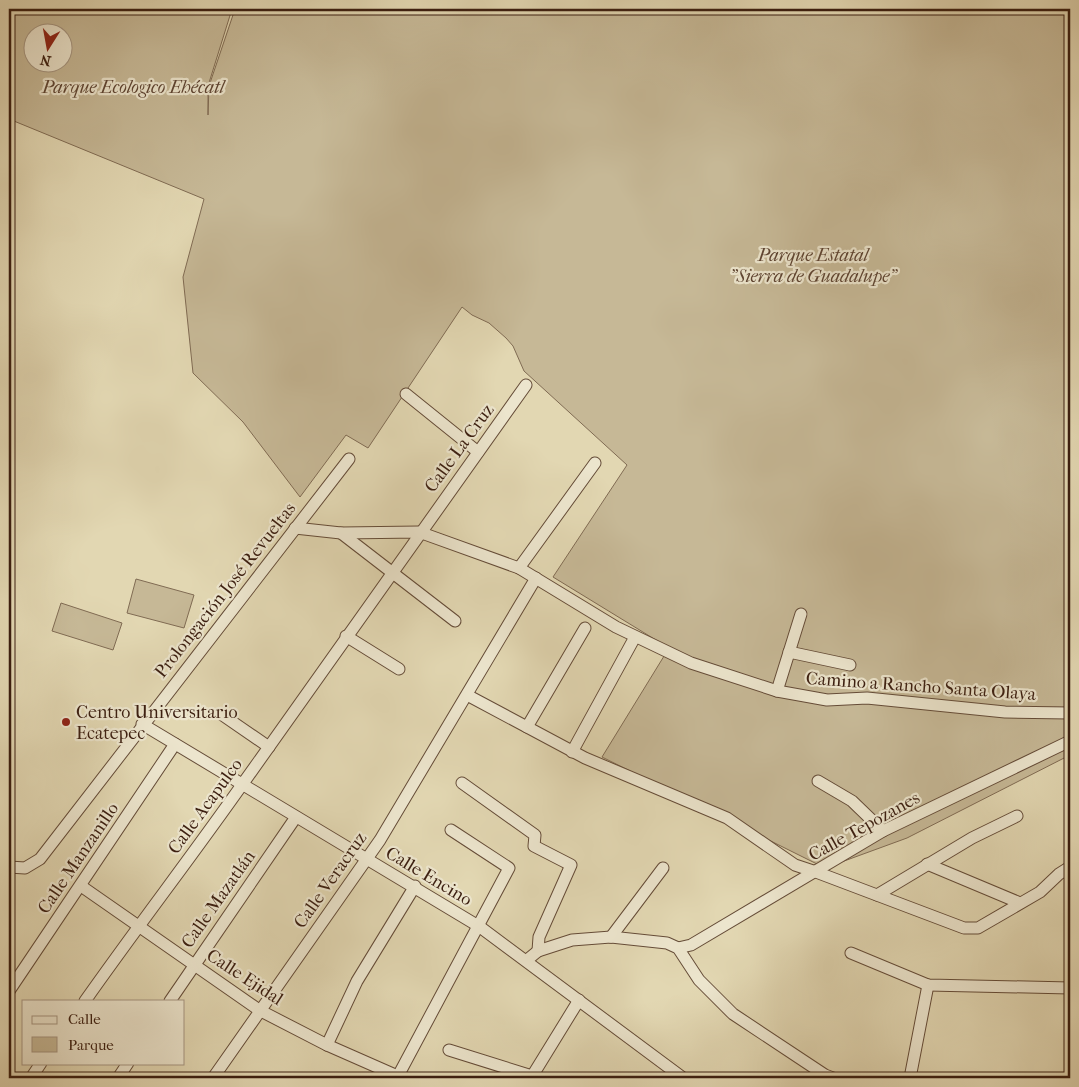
<svg xmlns="http://www.w3.org/2000/svg" width="1079" height="1087" font-family="'IM FELL French Canon',serif">
<style>
.green{fill:#c6b896;stroke:#806b53;fill-rule:evenodd}
.lines{fill:none;stroke-linecap:round;stroke-linejoin:round}
.street-casing{stroke:#654c38;stroke-width:13}
.street{stroke:#ece5cd;stroke-width:11}
.poi-dot{fill:#8f2418;stroke:#ece5cd;stroke-width:2}
.labels{text-anchor:middle;stroke-width:4.5;stroke-linejoin:round;paint-order:stroke}
.park-label{font-size:18px;font-style:italic;fill:#5e4432;stroke:#ece5cd}
.street-label{font-size:18px;fill:#3b1e10;stroke:#ece5cd}
.poi-label{font-size:18px;fill:#3b1e10;stroke:#ece5cd;text-anchor:start}
</style>
<rect width="100%" height="100%" fill="#e2d7b2"/>
<filter id="stains"><feTurbulence type="fractalNoise" baseFrequency=".004" numOctaves="4"/><feColorMatrix values="0 0 0 0 .2 0 0 0 0 .09 0 0 0 0 .02 0 0 0 .5 -.17"/></filter>
<radialGradient id="worn" r=".72"><stop offset=".6" stop-color="#630" stop-opacity="0"/><stop offset="1" stop-color="#630" stop-opacity=".3"/></radialGradient>
<g class="green">
<path d="M9 9H232L208 86V115L209 86 235 9H1070V755L907 838 825 868 602 757 669 648 553 577 627 465 524 371 513 346 506 338 489 323 472 315 462 307 368 448 346 435 300 497 243 422 193 373 183 277 204 199 9 119ZM32 32H62V62H32Z"/>
<polygon points="136,579 194,595 184,628 127,613"/>
<polygon points="61,603 122,623 113,650 52,631"/>
</g>
<g class="lines">
<g class="street-casing">
<g id="street">
<polyline points="406,394 478,452"/>
<polyline points="295,528 341,533 419,532 519,568 616,627 691,663 777,691 827,700 867,698 1005,712 1070,713"/>
<polyline points="341,533 455,621"/>
<polyline points="519,568 595,463"/>
<polyline points="346,636 399,669"/>
<polyline points="789,652 850,665"/>
<polyline points="777,691 801,614"/>
<polyline points="467,695 585,758 727,818 795,865 816,872 964,928 978,928 1040,892 1059,874 1070,867"/>
<polyline points="221,714 269,747"/>
<polyline points="142,724 480,927 683,1078"/>
<polyline points="527,727 585,628"/>
<polyline points="572,752 635,637"/>
<polyline points="818,781 852,801 883,831"/>
<polyline points="462,783 535,835 534,846 571,865 539,937 538,951"/>
<polyline points="927,864 1020,903"/>
<polyline points="9,867 25,868 40,859 349,459"/>
<polyline points="81,886 259,1010 327,1045 402,1078"/>
<polyline points="877,895 972,838 1017,816"/>
<polyline points="611,937 663,868"/>
<polyline points="678,948 691,945 883,831 1070,741"/>
<polyline points="851,953 928,985 1070,988"/>
<polyline points="527,960 538,951 572,940 611,937 667,943 678,948 699,980 733,1014 825,1075 833,1078"/>
<polyline points="9,991 175,744"/>
<path d="M85 1001C137 927 192 856 244 782 338 650 431 517 526 385"/>
<polyline points="170,1001 296,817"/>
<polyline points="327,1045 357,981 415,886"/>
<polyline points="449,1050 532,1076"/>
<polyline points="398,1076 509,868 451,830"/>
<polyline points="31,1078 41,1063"/>
<polyline points="118,1078 128,1063"/>
<polyline points="213,1078 380,840 536,578"/>
<polyline points="531,1078 579,1000"/>
<polyline points="910,1078 928,985"/>
</g>
</g>
<use href="#street" class="street"/>
</g>
<circle class="poi-dot" cx="66" cy="722" r="5"/>
<g class="labels">
<g class="park-label">
<text x="133" y="93">Parque Ecologico Ehécatl</text>
<text x="813" y="261">Parque Estatal<tspan x="813" dy="21">"Sierra de Guadalupe"</tspan></text>
</g>
<g class="street-label">
<text transform="translate(459 448) rotate(-54)" y="6">Calle La Cruz</text>
<text transform="translate(225 590) rotate(-52)" y="6">Prolongación José Revueltas</text>
<text transform="translate(921 686) rotate(4)" y="6">Camino a Rancho Santa Olaya</text>
<text transform="translate(205 806) rotate(-54)" y="6">Calle Acapulco</text>
<text transform="translate(864 826) rotate(-29)" y="6">Calle Tepozanes</text>
<text transform="translate(78 858) rotate(-56)" y="6">Calle Manzanillo</text>
<text transform="translate(429 876) rotate(31)" y="6">Calle Encino</text>
<text transform="translate(330 880) rotate(-55)" y="6">Calle Veracruz</text>
<text transform="translate(218 899) rotate(-55)" y="6">Calle Mazatlán</text>
<text transform="translate(245 977) rotate(33)" y="6">Calle Ejidal</text>
</g>
<g class="poi-label">
<text x="76" y="718">Centro Universitario<tspan x="76" dy="21">Ecatepec</tspan></text>
</g>
</g>
<rect width="1079" height="1087" fill="none" stroke="#e2d7b2" stroke-width="30"/>
<rect x="10" y="10" width="1059" height="1067" fill="none" stroke="#3b1e10" stroke-width="2.5"/>
<rect x="15" y="15" width="1049" height="1057" fill="none" stroke="#3b1e10"/>
<rect x="22" y="1000" width="162" height="65" fill="#ece5cd" stroke="#a59581"/>
<rect x="32" y="1016" width="25" height="8" fill="#ece5cd" stroke="#a59581"/>
<text x="68" y="1024" font-size="15" fill="#3b1e10">Calle</text>
<rect x="32" y="1037" width="25" height="15" fill="#c6b896" stroke="#a59581"/>
<text x="68" y="1050" font-size="15" fill="#3b1e10">Parque</text>
<g transform="translate(48 48) rotate(191)"><circle r="24" fill="#ece5cd" stroke="#a59581"/>
<path d="M0-4L9 19L0 12L-9 19Z" fill="#8f2418"/>
<text y="-8" font-size="14" font-weight="bold" text-anchor="middle" fill="#3b1e10">N</text>
</g>
<rect width="100%" height="100%" filter="url(#stains)"/>
<rect width="100%" height="100%" fill="url(#worn)"/>
</svg>
